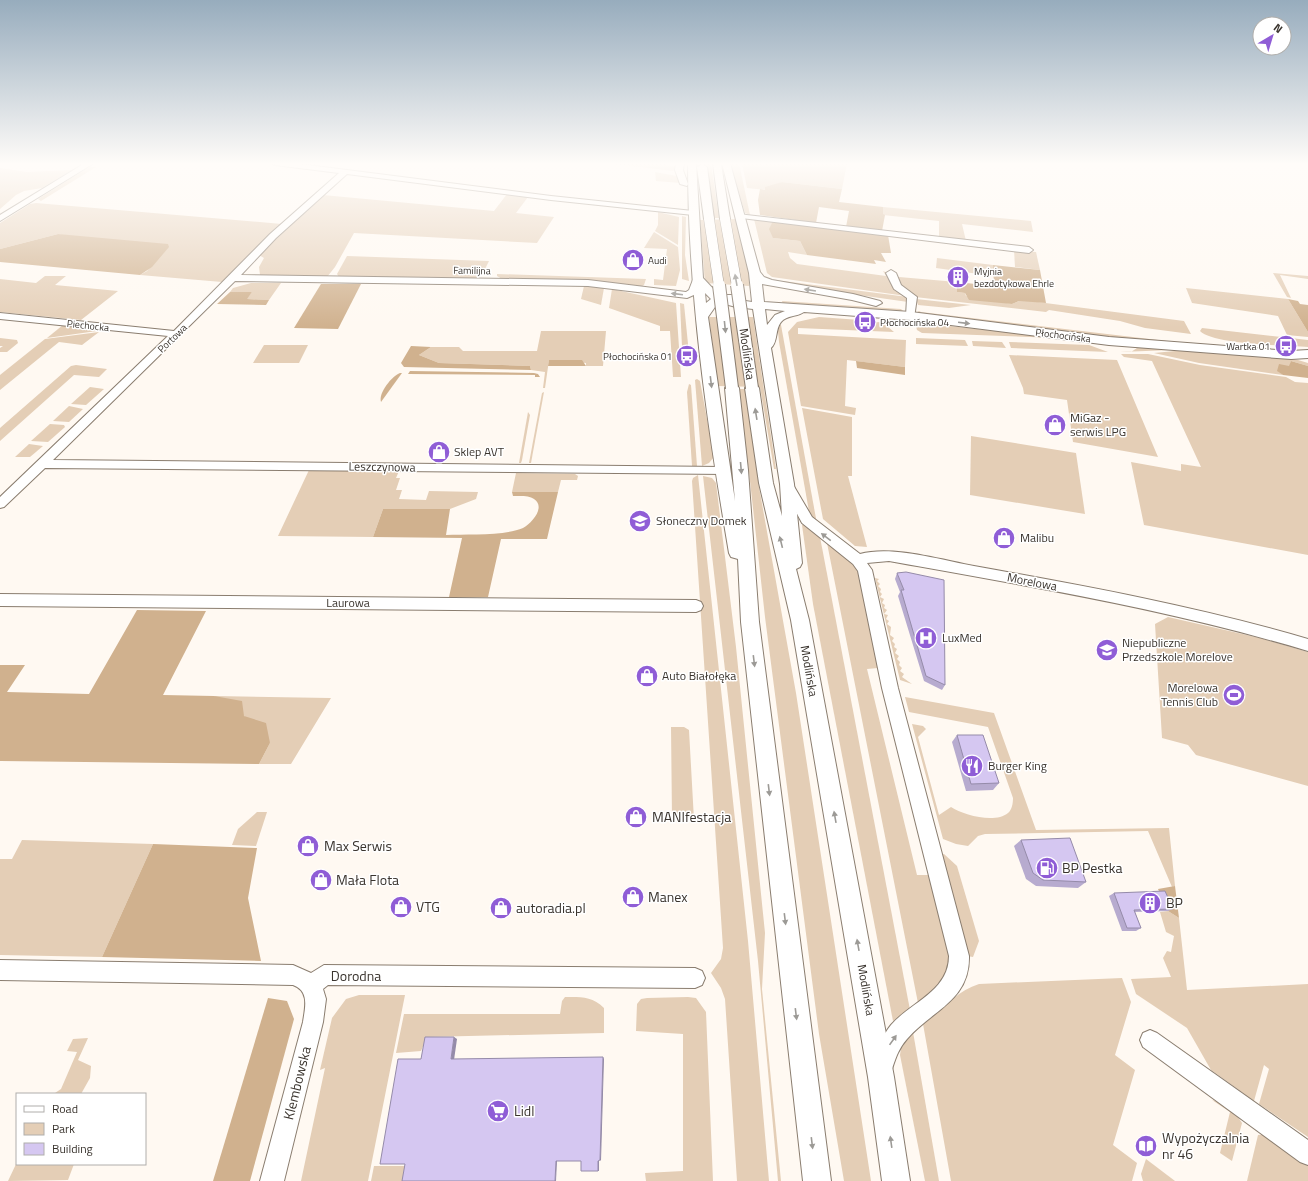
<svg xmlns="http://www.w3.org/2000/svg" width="1308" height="1181" font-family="'Titillium Web',sans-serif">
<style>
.green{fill:#e4ceb6}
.forest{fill:#d0b18e}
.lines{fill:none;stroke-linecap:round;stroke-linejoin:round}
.minor-casing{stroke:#8a7d6f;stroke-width:2}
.major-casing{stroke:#8a7d6f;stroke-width:2}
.minor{fill:#fff;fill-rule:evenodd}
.major{fill:#fff;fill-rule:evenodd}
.major-bridge-far1-casing{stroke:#8a7d6f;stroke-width:11;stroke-linecap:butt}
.major-bridge-casing{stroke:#8a7d6f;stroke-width:14;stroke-linecap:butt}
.major-bridge-far1{stroke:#fff;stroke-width:10}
.major-bridge{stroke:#fff;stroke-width:12}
.wall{fill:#b7abcf}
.shaded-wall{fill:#958ba9}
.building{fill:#d5c7f1;stroke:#958ba9}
.oneway{fill:#9c9a96}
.labels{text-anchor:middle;stroke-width:3;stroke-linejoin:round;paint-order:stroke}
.far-poi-label{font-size:10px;fill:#3a342e;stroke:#fff;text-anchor:start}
.far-street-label{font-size:10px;fill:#3a342e;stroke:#fff}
.street-label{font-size:12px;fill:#3a342e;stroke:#fff}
.poi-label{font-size:12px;fill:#3a342e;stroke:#fff;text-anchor:start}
.near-poi-label{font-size:14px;fill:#3a342e;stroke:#fff;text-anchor:start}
.near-street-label{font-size:14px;fill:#3a342e;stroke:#fff}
</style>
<rect width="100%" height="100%" fill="#fff9f2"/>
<g class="green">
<polygon points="607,163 653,163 674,166 676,168 673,171"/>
<polygon points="706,163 711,163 719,218 714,218"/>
<polygon points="730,163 739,163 750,215 745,213"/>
<polygon points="742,163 847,163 842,189 782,182 766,190 747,188"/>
<polygon points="89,167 96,167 41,201 38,199"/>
<polygon points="0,168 27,172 72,170 42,188 24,191 16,195 0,209"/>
<polygon points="655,172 677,176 681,183 656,181"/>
<polygon points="507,194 528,197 516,213 554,217 537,243 354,233 335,267 327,277 260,275 259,267 264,258 259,255 323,195 494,211"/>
<polygon points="36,203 282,224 222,282 140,275 147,271 157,259 58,234 0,249 0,223 30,204"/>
<polygon points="883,207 1031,221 1033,232 962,224 966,241 939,237 939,221 883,215"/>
<polygon points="658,212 679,217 678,245 655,231 658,225"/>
<polygon points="682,216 686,217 685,255 689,281 682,279"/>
<polygon points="737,219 749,276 749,286 705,283 700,220"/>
<polygon points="754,219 773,221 773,238 800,241 807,255 788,252 790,258 797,264 886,276 883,271 888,273 893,288 906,296 772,277 767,273"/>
<polygon points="654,232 678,247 680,270 676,286 654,285 654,279 663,280 667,249 644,248"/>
<polygon points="1014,250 1036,252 1040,270 1015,267"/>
<polygon points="347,256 489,261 483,273 475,279 339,277 337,274"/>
<polygon points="937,258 993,265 993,276 936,268"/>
<polygon points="1273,273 1308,276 1308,279 1280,275 1291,298 1287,297"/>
<polygon points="497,274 646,279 644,285 639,288 592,281 502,279 497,276"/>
<polygon points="45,276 66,276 55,285 118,291 81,320 0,312 0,279 36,283"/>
<polygon points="899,277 957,282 957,292 965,293 966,296 1012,304 1019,301 1030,301 1184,321 1191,334 1145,328 1120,321 1049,310 1046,312 915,297 901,287 897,279"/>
<polygon points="783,281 908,297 908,302 782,284"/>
<polygon points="251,283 281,283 269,300 246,299 252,292 230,292 233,288"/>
<polygon points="584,286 604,288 601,305 581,299"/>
<polygon points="1186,288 1288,299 1308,332 1308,337 1287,335 1278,316 1192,303"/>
<polygon points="612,289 676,303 681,377 673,377 670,331 660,331 660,326 609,308"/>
<polygon points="916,299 971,305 949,308 918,305"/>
<polygon points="782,301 901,309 904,312 783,304"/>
<polygon points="680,303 684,304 689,354 685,353 682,347"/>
<polygon points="919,311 921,312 1175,342 1123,339 916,313"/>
<polygon points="709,317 753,317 776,469 774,469 760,387 718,386"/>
<polygon points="819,317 860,320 860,323 882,322 894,332 798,328 798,334 906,340 905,367 847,360 845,406 856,408 855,415 801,406 788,332 797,322"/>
<polygon points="922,323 1058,338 922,333 917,330 916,326"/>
<polygon points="63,325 87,328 97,331 47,338"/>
<polygon points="780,325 781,325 817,524 810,517 779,342 778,331"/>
<path d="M1202 328 1308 340V347C1286 345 1214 345 1200 331Z"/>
<polygon points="541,331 606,331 603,366 586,366 586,363 549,360 545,388 543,388 545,372 531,370 530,366 439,363 419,355 431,347 459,347 463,351 537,351"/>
<polygon points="99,332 82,345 59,342 0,390 0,375 45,339"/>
<polygon points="0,338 17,340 18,343 7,352 0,352 0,348 3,346 0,346"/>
<polygon points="916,338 965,340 968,346 916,344"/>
<polygon points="972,341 1002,342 1006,348 973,346"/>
<polygon points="1009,342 1089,345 1108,352 1011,348"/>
<polygon points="264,345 308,345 299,363 253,363"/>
<polygon points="1147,347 1298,360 1308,363 1308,366 1291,361 1290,366 1278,371 1283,375 1199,363 1154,353 1175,351 1171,350 1120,352 1131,352 1137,348"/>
<polygon points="1121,354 1148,354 1200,365 1286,377 1295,382 1308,383 1308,555 1144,525 1131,462 1181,471 1181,464 1201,467 1152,361 1124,357"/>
<polygon points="1009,355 1117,360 1158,457 1073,442 1067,400 1024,394 1023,388"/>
<polygon points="76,365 107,369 99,377 74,375 0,441 0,428 71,366"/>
<polygon points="697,379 700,381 714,457 709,463 702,466 695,380"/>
<polygon points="689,384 691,385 697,466 692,466 687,392"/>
<polygon points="90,387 104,389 86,405 71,404"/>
<polygon points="738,389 745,389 759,487 796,693 871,1181 844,1181 819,1034 765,617 749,472"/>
<polygon points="544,392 531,463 529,463 542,393"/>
<polygon points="69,406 83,409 69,422 53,421"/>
<polygon points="802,408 852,417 852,476 848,476 867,547 855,546 823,519"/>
<polygon points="528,412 530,415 522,460 521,463 519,463"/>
<polygon points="50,424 64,425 65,427 48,442 31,441"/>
<polygon points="971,436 1076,453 1085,514 970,495"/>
<polygon points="29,444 43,446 30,457 15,457"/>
<polygon points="309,470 399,471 396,478 400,478 396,490 402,490 399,499 426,500 429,491 478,492 476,499 450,509 383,509 373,537 278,536"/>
<polygon points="516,473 575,474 578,476 577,480 561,480 558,492 512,492"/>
<polygon points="698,475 748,941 769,1181 737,1181 725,999 721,988 711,973 721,959 723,948 692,481 693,478"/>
<polygon points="703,476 712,478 716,483 736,647 765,933 762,989 781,1181 778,1181 758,961"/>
<polygon points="802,525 805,525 820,537 910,1010 893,1021 813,604"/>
<path d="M827 543 855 566 858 573 878 668 867 669 917 875H931L949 950C951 979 939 987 918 1003Z"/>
<polygon points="875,578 879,579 877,581 880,584 878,586 881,589 880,592 882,594 880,597 884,599 882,603 885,605 884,608 887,610 884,614 888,615 886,619 889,621 887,624 891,627 890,635 894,638 892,641 895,644 894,647 897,649 895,653 899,656 897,659 900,662 899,665 902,668 900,671 904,674 902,677 912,684 900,680"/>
<polygon points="1168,617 1260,638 1308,652 1308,786 1196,755 1188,745 1162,738 1155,624"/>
<polygon points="214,696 330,698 331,698 291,764 259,764 270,743 244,716"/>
<path d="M905 697 994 713 1036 830 1169 828 1175 886 1172 887 1148 831 985 834 978 836 968 846 956 844 943 839 912 724 923 726 926 729 918 737 939 815 951 807C963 815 995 824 1008 813 1012 810 1013 803 1013 798L988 727 909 712Z"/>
<polygon points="671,727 684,727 689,730 694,820 660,820 659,818 672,818"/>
<polygon points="257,812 267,812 256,846 232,845 238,829"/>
<polygon points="22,840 153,844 102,957 0,955 0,859 12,859"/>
<polygon points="944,854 957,866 979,941 973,957 967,956 941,855"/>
<polygon points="1168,911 1179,918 1187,990 1308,984 1308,1137 1259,1104 1269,1069 1264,1065 1254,1101 1211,1070 1187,1028 1136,994 1131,979 1171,977 1163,958 1167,951 1171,952 1174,936 1166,932 1160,912"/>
<path d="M1122 978 1131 1002 1115 1055 1135 1070 1113 1145 1137 1163 1132 1181H951L923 1024C942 1011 956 991 979 984Z"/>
<polygon points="359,995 405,995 368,1181 301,1181 325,1068 320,1070 332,1018 346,999"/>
<path d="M565 997C581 997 592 996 604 1008V1033L427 1037 421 1051 396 1053 404 1014H560L562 1001Z"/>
<polygon points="688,997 696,998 706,1012 713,1181 646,1181 645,1173 683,1171 683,1034 636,1031 637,1004 641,999 647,998"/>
<polygon points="913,1032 939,1181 925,1181 900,1055 901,1048"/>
<polygon points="88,1038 78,1060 91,1066 90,1078 81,1094 47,1094 55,1093 61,1089 77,1052 67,1051 73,1039"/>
<path d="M1212 1100C1227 1104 1234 1110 1242 1123L1232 1161 1220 1153 1230 1112Z"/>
<polygon points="1267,1134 1308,1161 1308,1181 1247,1181 1258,1135"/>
<polygon points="1146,1159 1175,1181 1143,1181 1141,1174"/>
<polygon points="17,1162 17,1164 74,1164 68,1180 8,1181"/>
<polygon points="374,1166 406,1166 404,1181 371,1181"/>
</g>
<g class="forest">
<polygon points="782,182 842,189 839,202 883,207 883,214 885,215 882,231 846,227 849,211 819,207 816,223 760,215 758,200 760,189 765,190 765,187"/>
<polygon points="773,221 888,235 891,253 881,253 886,262 874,260 876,264 807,255 800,241 773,238 769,229"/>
<polygon points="58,234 168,244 169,247 152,267 140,275 0,262 0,249"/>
<polygon points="993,265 1040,270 1046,303 1019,301 1012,304 969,300 965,293 957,292 957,282 994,286"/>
<polygon points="321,284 361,284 338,329 294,328"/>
<polygon points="230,292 252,292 247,299 269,300 266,305 217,304"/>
<polygon points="1288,299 1298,301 1300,304 1308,305 1308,332"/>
<polygon points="411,346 431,347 419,355 439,363 530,366 531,370 404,367 401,363"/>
<polygon points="549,360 582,360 586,366 548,366"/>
<polygon points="856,361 905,367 905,375 857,368"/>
<polygon points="1291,361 1308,366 1308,378 1283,375 1277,371 1279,364 1289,366"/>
<polygon points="410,371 534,373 538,374 540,377 535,377 535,375 408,374"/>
<path d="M400 373H402L381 402C378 393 392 376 400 373Z"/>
<path d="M512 492H558L547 539H501L488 597H449L462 538 373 537 383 509H450L446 535C467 534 505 536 523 528 532 523 546 507 534 499 529 495 519 496 513 496Z"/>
<polygon points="137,610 206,611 163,695 214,696 242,701 244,716 266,723 270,743 259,764 0,761 0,665 25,665 7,692 89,694"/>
<polygon points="153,844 257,848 248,898 261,961 102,957"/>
<polygon points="1175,886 1179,918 1168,911 1158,889"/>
<polygon points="268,998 287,1001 294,1019 250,1181 213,1181"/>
</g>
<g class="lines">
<g class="minor-casing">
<g id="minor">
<polygon points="85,163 94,163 0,221 0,215"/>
<polygon points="271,163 292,163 551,196 693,211 697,213 693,215 551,200 347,174 276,238 241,275 588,280 686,292 689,290 694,277 700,277 702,279 696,294 687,298 588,286 235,281 53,460 722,467 726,468 728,471 726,474 45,468 4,507 0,508 0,497 168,336 0,319 0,313 174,331 270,234 339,173 275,165"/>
<polygon points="676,163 684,163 683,170 688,184 687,186 680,184 675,170"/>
<polygon points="738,214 1029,247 1033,250 1029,253 741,218 738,218"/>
<polygon points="891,270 896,273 901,285 917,297 914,318 908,318 906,316 907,298 894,289 886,273"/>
<path d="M788 482 792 483 812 517 860 554C892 545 941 560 974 566 1086 586 1199 607 1308 639V651C1171 610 1029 586 889 561L867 563 872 570 898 688 969 956C970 1001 932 1010 907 1039 898 1049 895 1060 891 1072L883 1075 875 1072 872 1064C877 1050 882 1036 891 1025 911 1002 949 991 949 956L882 688 858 571 853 564 802 523 782 486 784 483Z"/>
<polygon points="0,594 696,600 701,602 703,606 701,610 696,612 0,606"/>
<path d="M0 960 293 965 311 973 324 965 695 968 702 971 705 978 702 985 695 988 328 985 323 989 326 999 323 1022 284 1181H260L303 1022C305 1008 310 991 293 985L0 980Z"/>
<polygon points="1150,1030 1157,1033 1308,1140 1308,1165 1300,1162 1143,1047 1140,1040 1143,1033"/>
</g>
</g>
<g class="major-casing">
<g id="major">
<path d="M688 163H696L703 278 719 295H733L735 297 733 299 752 302 749 273 722 163H730L760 272 764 277 772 280 853 294 880 301 882 303 876 306 852 300 762 284 764 302 911 312 1109 337 1291 351 1308 350V358L1291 359 1109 345 911 320 804 312C797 317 787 315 781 322 775 329 778 342 771 348L794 484 802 563 800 567 796 569 809 620 894 1077 910 1181H882L868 1077 791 620 759 483 745 388 747 385H757L759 388 773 483 782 516 780 484 753 309 736 307 721 303 715 307 708 317 735 501 725 388 727 385H737L739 388 748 470 759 622 831 1181H803L741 622 738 559 731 557 729 553C707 424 688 294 688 163ZM705 293 711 299 706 303ZM765 309 785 311 775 315 767 325Z"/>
<polygon points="713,163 721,164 730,219 725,222 720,219"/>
<polygon points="702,164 707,167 714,219 709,222 704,219 697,167"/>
</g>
</g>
<use href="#minor" class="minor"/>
<use href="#major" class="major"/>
<g class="major-bridge-far1-casing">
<g id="major-bridge-far1">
<polyline points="709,219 719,286"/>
<polyline points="725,219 737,286"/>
</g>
</g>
<g class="major-bridge-casing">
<g id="major-bridge">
<polyline points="719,285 732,388"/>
<polyline points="737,285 752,388"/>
</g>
</g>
<use href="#major-bridge-far1" class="major-bridge-far1"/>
<use href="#major-bridge" class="major-bridge"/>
</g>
<g class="wall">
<polygon points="897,573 945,685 942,690 924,681 898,596 900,592 895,579"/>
<polygon points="957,735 999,783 993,790 966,791 952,742"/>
<polygon points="1021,840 1086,882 1078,888 1036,886 1026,879 1014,846"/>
<polygon points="1114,893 1173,909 1168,911 1135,912 1141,928 1136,931 1122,931 1109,896"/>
</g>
<g class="shaded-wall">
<polygon points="454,1037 457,1039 454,1060 451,1059"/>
<polygon points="603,1057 604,1059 601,1161 600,1160"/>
<polygon points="556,1161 557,1161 556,1181 555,1181"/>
<rect x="598" y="1161" width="1" height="10"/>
</g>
<g class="building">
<polygon points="906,572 944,580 945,685 926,676 901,590 904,590 897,573"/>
<polygon points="957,735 983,735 999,783 971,784"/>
<polygon points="1070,838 1086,882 1043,880 1033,873 1021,840"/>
<polygon points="1165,891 1173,909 1134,910 1141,928 1127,928 1114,893"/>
<polygon points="425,1037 454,1037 451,1059 603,1057 600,1160 598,1161 598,1171 581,1171 581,1161 556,1161 555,1181 402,1181 405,1164 380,1164 398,1059 421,1059"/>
</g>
<defs><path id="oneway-solid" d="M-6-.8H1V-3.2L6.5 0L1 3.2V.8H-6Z"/></defs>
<g class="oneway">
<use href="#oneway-solid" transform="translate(736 280) rotate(-100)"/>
<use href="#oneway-solid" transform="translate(810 290) rotate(-171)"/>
<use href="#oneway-solid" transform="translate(677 294) rotate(-173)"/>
<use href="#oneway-solid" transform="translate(964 323) rotate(7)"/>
<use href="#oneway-solid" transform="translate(725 327) rotate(84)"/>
<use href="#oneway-solid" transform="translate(711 382) rotate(83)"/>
<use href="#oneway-solid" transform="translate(756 414) rotate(-99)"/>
<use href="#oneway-solid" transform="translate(741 468) rotate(85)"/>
<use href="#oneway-solid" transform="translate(826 537) rotate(-143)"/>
<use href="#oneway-solid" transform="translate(781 542) rotate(-104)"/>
<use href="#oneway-solid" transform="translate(754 661) rotate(83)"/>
<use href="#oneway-solid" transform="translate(769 790) rotate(83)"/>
<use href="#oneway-solid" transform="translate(835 817) rotate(-100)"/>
<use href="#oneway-solid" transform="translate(785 919) rotate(83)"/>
<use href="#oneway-solid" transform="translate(858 945) rotate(-100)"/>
<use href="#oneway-solid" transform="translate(796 1014) rotate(83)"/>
<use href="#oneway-solid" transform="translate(893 1040) rotate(-55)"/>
<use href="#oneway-solid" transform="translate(891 1142) rotate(-98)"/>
<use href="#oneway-solid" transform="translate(812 1143) rotate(83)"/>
</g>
<linearGradient id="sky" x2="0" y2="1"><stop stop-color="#97acbd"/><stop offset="0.5" stop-color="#fffcf9"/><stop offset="1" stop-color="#fffcf9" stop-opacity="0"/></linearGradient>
<rect width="1308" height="328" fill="url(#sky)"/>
<defs>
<g id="shop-disc" transform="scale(1.15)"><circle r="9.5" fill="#8f5dd6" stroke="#fff"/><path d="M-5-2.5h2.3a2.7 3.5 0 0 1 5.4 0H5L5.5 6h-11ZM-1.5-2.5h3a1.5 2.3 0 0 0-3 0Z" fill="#fff"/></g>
<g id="building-disc" transform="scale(1.15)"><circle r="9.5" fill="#8f5dd6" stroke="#fff"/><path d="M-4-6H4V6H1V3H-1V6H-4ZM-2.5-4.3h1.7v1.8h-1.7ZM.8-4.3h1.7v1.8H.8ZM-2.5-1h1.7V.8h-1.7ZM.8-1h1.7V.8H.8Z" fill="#fff"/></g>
<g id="bus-disc" transform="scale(1.15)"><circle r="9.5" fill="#8f5dd6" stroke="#fff"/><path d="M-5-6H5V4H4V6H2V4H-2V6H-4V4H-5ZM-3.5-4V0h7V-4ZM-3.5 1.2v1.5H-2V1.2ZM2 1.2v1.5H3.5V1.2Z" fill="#fff"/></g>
<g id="school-disc" transform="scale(1.15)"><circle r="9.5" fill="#8f5dd6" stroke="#fff"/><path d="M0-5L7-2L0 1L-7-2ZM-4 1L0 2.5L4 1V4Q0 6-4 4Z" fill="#fff"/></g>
<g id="hospital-disc" transform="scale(1.15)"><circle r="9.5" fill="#8f5dd6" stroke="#fff"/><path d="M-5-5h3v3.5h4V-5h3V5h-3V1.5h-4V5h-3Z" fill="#fff"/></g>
<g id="stadium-disc" transform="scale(1.15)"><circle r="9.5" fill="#8f5dd6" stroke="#fff"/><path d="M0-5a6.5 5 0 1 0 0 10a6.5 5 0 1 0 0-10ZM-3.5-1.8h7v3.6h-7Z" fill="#fff"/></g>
<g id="restaurant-disc" transform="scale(1.15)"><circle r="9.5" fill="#8f5dd6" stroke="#fff"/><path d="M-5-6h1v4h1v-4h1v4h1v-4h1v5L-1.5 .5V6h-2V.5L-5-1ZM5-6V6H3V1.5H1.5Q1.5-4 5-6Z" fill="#fff"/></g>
<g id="fuel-disc" transform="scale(1.15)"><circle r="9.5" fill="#8f5dd6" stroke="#fff"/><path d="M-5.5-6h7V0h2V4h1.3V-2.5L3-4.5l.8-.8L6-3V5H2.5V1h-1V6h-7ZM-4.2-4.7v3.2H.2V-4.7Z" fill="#fff"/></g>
<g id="supermarket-disc" transform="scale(1.15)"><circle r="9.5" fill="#8f5dd6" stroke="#fff"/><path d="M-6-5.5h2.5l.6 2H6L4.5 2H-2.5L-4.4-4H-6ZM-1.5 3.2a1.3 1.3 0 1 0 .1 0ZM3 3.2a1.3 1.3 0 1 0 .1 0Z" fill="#fff"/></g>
<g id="library-disc" transform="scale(1.15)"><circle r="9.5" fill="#8f5dd6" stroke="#fff"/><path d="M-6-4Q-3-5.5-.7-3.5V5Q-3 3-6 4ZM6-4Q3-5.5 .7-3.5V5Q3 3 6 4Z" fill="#fff"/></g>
</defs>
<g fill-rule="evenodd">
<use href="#shop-disc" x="633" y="260"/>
<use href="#building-disc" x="958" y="277"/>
<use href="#bus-disc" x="865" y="322"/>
<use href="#bus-disc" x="1286" y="346"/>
<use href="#bus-disc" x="687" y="356"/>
<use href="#shop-disc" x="1055" y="425"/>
<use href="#shop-disc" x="439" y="452"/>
<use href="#school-disc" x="640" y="521"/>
<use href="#shop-disc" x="1004" y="538"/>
<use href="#hospital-disc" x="926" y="638"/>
<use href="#school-disc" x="1107" y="650"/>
<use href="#shop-disc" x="647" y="676"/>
<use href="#stadium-disc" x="1234" y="695"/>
<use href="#restaurant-disc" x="972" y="766"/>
<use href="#shop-disc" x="636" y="817"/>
<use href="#shop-disc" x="308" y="846"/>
<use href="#fuel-disc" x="1047" y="868"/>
<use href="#shop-disc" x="321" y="880"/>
<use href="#shop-disc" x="633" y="897"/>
<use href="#building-disc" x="1150" y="903"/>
<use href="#shop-disc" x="401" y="907"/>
<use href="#shop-disc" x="501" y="908"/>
<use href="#supermarket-disc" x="498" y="1111"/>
<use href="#library-disc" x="1146" y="1146"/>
</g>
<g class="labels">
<g class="far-poi-label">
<text x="648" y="264">Audi</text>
<text x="974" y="275">Myjnia<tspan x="974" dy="12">bezdotykowa Ehrle</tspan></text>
<text x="880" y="326">Płochocińska 04</text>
<text x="1270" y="350" text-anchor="end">Wartka 01</text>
<text x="672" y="360" text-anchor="end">Płochocińska 01</text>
</g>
<g class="far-street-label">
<text transform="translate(472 270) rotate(1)" y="4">Familijna</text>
<text transform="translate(88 325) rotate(6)" y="4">Piechocka</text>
<text transform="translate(1063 335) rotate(7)" y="4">Płochocińska</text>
<text transform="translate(172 338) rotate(-44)" y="4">Portowa</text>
</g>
<g class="street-label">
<text transform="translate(747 354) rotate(82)" y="4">Modlińska</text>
<text transform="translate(382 467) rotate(1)" y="4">Leszczynowa</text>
<text transform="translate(1032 582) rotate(11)" y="4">Morelowa</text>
<text x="348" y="607">Laurowa</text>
<text transform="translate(809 671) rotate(80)" y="4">Modlińska</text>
<text transform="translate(866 990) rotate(80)" y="4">Modlińska</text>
</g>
<g class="poi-label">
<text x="1070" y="422">MiGaz -<tspan x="1070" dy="14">serwis LPG</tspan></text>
<text x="454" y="456">Sklep AVT</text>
<text x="656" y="525">Słoneczny Domek</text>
<text x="1020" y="542">Malibu</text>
<text x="942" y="642">LuxMed</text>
<text x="1122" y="647">Niepubliczne<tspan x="1122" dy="14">Przedszkole Morelove</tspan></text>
<text x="662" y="680">Auto Białołęka</text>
<text x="1218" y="692" text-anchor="end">Morelowa<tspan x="1218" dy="14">Tennis Club</tspan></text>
<text x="988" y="770">Burger King</text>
</g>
<g class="near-poi-label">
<text x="652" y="822">MANIfestacja</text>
<text x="324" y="851">Max Serwis</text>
<text x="1062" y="873">BP Pestka</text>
<text x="336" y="885">Mała Flota</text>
<text x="648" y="902">Manex</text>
<text x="1166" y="908">BP</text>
<text x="416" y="912">VTG</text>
<text x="516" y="913">autoradia.pl</text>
<text x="514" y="1116">Lidl</text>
<text x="1162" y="1143">Wypożyczalnia<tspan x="1162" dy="16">nr 46</tspan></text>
</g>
<g class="near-street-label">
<text x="356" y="981">Dorodna</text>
<text transform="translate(297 1083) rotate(-76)" y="5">Klembowska</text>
</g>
</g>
<rect x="16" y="1093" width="130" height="72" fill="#ffffff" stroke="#b0aeab"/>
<rect x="24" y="1106" width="20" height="6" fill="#ffffff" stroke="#b0aeab"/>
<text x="52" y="1113" font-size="12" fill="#3a342e">Road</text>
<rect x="24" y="1123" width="20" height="12" fill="#e4ceb6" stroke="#b0aeab"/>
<text x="52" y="1133" font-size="12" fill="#3a342e">Park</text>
<rect x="24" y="1143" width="20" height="12" fill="#d5c7f1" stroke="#b0aeab"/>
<text x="52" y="1153" font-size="12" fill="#3a342e">Building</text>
<g transform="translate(1272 36) rotate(38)"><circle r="19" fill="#ffffff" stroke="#b0aeab"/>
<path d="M0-3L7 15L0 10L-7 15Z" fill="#8f5dd6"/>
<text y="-6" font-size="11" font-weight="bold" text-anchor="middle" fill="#3a342e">N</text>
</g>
</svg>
